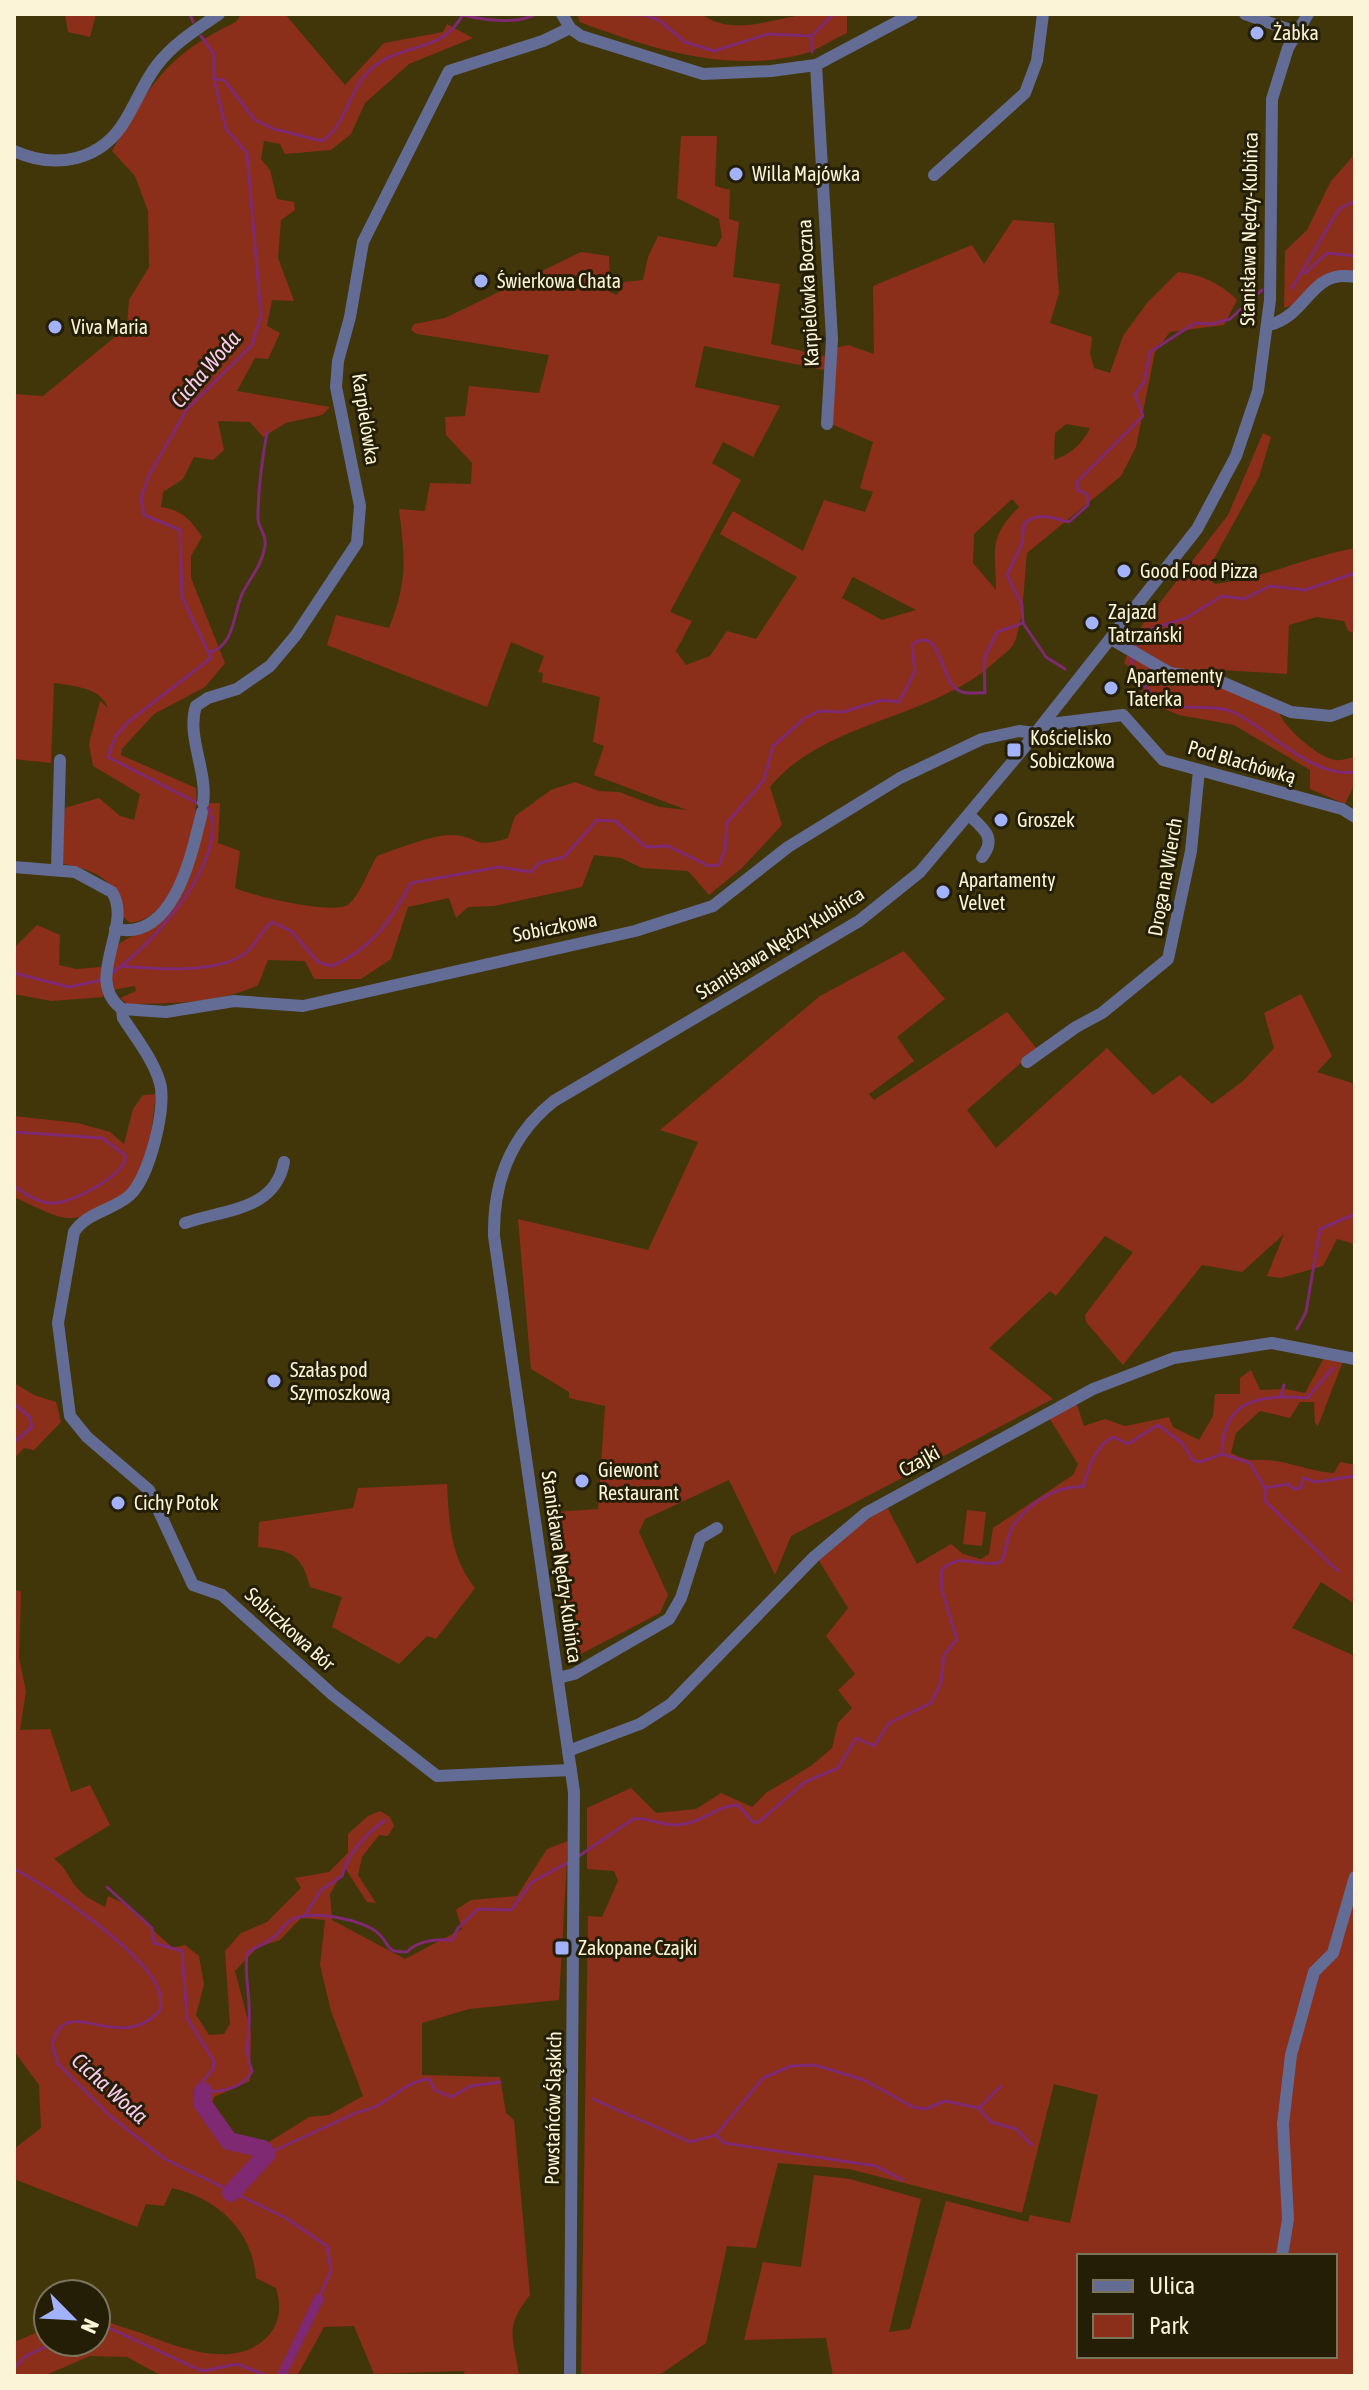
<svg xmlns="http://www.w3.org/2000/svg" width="1369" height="2390" font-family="'Asap Condensed',sans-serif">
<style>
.green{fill:#8b2f1a;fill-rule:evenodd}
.water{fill:#7e2971}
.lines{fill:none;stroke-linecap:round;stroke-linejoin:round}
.stream{stroke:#7e2971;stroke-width:3}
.river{stroke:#7e2971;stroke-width:18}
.minor{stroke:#636c95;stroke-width:12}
.poi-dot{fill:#a2b2fd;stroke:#241e07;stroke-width:3}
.labels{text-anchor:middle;stroke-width:6;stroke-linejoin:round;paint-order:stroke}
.poi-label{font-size:20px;fill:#fcf4d7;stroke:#241e07;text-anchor:start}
.street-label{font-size:20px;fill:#fcf4d7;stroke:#241e07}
.water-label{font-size:22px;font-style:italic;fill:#fbcdf1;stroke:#241e07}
</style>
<rect width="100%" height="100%" fill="#41360a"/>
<g class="green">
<polygon points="65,14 96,14 90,37 68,32"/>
<path d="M241 14H285L345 85 384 43 443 32 447 24 473 38 409 64 365 103 351 134 331 150 285 154 280 144 264 141 261 159 270 170 277 199 294 202 295 210 281 220 278 258 294 301 272 300 267 326 280 333 268 359 255 358 237 391 330 407 322 415 286 423 263 437 250 422 218 421 224 450 213 460 194 457 183 479 163 492 161 507C182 510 191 520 202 537L191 556V578L225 663 205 687 154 714 122 749 121 755 196 788C199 827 178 919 130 923 119 915 119 902 113 890 105 873 79 867 63 864L61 841 65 808 99 798 120 816 134 820 140 794 93 766 89 744 100 701 108 708C101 687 73 686 54 683L51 763 14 759V394L43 396 127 327 129 300 149 267 148 211 135 176 112 151C150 86 164 56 236 22Z"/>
<path d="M577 14H702C728 36 772 20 801 15 815 12 832 14 847 14V33C833 39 818 50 803 54 729 74 648 48 580 22Z"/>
<path d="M681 136H717L715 186 730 190 729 219 739 222 733 277 780 284 771 344 828 357 829 371 704 346 695 387 780 406 753 457 723 442 712 463 741 480 670 612 692 621 676 651 686 665 710 656 727 631 756 639 797 577 720 534 733 511 803 551 824 500 865 512 873 492 860 488 873 442 831 424 836 348 848 345 874 354 873 286 972 245 984 264 1013 220 1054 223 1059 293 1050 323 1092 337 1090 354 1094 368 1110 373 1123 336 1147 303 1178 272C1200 274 1222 284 1237 300L1224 325 1170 332 1155 352 1136 447 1121 476 1027 553C1024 578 1024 625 1013 645 1009 651 1000 657 995 662 933 719 823 721 770 787L782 825 742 868 709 895 688 871 642 868 621 858 594 855 582 887 494 906 468 907 456 918 449 898 408 907 391 959 361 979H314L305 961 268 960 258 985C217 1004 171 1003 127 1004L120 998 136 991 135 986 112 990 111 962 115 946 161 919 206 803H220L218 843 240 851 235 888C253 896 335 916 349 904 360 895 369 869 377 856 397 849 431 835 452 835 480 836 472 850 508 838L515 816 551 790 575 782 599 791 619 792 659 807 687 810 594 775 604 746 593 742 600 697 542 682 543 673 538 672 544 656 511 642 487 707 327 645 336 615 389 628C408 581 405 558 399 509L425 511 430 483 471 484 472 463 446 435 445 417 465 416 469 386 539 393 549 355 417 334 411 330 414 324 445 318 581 252 609 256 610 292 617 295 624 282 643 280 648 257 658 236 716 247 722 237 719 219 677 198ZM1066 424 1090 428C1083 444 1069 455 1054 460L1055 433ZM1012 499 1019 507C987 539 996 550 996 590L973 563 974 534ZM852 578 853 577 916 610 882 620 842 598Z"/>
<polygon points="1355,154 1355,277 1315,285 1298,303 1284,308 1285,251 1307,230 1331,181"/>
<path d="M1263 433 1271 437 1259 477 1205 575 1215 584C1264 578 1307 557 1355 548V633L1348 631 1344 621 1317 617 1289 625 1287 674 1219 670 1215 685 1279 712C1283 727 1320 759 1336 760 1342 761 1349 758 1355 757V783L1345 804 1310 789V770L1234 725 1179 715 1138 698 1148 681 1124 663 1137 632 1228 515Z"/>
<polygon points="37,925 60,935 59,965 76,969 101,967 103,997 51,1001 14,994 14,948"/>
<polygon points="904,951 945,999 897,1037 914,1061 869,1094 874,1100 1007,1012 1037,1049 967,1110 996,1148 1107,1048 1153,1095 1180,1075 1212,1104 1243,1081 1274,1048 1264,1013 1301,994 1332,1056 1317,1072 1355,1084 1355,1244 1337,1239 1323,1266 1281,1278 1267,1276 1284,1234 1242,1272 1202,1265 1123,1365 1086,1322 1085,1315 1133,1252 1105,1236 1056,1296 1050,1291 989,1348 1053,1399 791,1536 775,1575 729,1480 645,1519 639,1532 668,1595 660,1613 573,1658 554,1512 598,1509 605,1406 569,1398 569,1392 531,1369 518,1219 648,1250 698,1142 660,1130 820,996"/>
<path d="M156 1094 149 1148 127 1197C67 1225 74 1225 14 1197V1116L78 1123 110 1132 124 1144 133 1109 143 1095Z"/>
<path d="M1325 1356 1343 1361 1318 1426 1315 1423 1314 1402H1300L1290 1418 1260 1411 1236 1433 1231 1453C1255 1465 1253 1457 1275 1461 1295 1464 1314 1472 1334 1473L1340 1462 1355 1465V1604L1321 1582 1292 1628 1355 1656V2376H833L826 2338 744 2340 763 2262 801 2267 814 2175 850 2179 921 2199 889 2332 910 2329 946 2201 1028 2222 1030 2215 1070 2223 1098 2095 1054 2084 1022 2213 849 2169 778 2163 756 2248 727 2246 706 2343 658 2376H581L588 1916 602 1917 618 1881 614 1871 587 1869V1808L631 1788 656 1813 696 1809 721 1793 752 1807 766 1793 811 1766 832 1748 838 1723 852 1708 838 1690 855 1674 826 1636 848 1608 818 1559 854 1528 887 1507 917 1564 951 1544 963 1554 981 1559 989 1554 993 1528 1073 1475 1078 1464 1049 1418 1076 1402 1084 1426 1105 1419 1125 1426 1169 1417 1173 1427 1199 1440 1213 1416 1215 1394H1240V1378L1251 1370 1260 1390 1285 1389 1305 1393ZM1079 2256H1335V2356H1079Z"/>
<polygon points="14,1383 34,1395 56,1402 61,1422 34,1450 24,1448 14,1458"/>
<path d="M447 1484C449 1522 450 1557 475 1588L436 1639 427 1636 399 1664 332 1627 342 1597 310 1587C302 1554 290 1550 258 1547L259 1522 353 1508 358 1488Z"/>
<polygon points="967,1510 986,1512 982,1546 963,1544"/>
<path d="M14 1590 21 1591 19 1658 26 1691 20 1730 50 1729 71 1792 90 1785 110 1825 54 1859C66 1867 68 1878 78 1889 85 1897 96 1902 105 1907L108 1896 123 1903 173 1948 185 1945 199 1956 204 1984 196 2015 209 2035 224 2034 230 2024 225 1951 241 1933 267 1922 301 1888 295 1878 329 1872 348 1853V1834L368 1816 380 1811 390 1817 394 1826 388 1836 379 1835 362 1857 358 1875 376 1903 367 1902 345 1868 330 1894 332 1920 405 1959 462 1929 456 1910 471 1900 517 1896 547 1849 568 1841 559 2000 469 2009 422 2023V2075L500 2077 506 2113 514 2120 530 2295C503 2329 514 2337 519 2376H465L464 2371 374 2374 354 2326 324 2327 297 2376H162L127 2357 90 2356 44 2376H14V2342L43 2330 48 2324V2342H96V2313C106 2324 127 2328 141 2333 180 2348 236 2371 269 2335 281 2321 281 2304 276 2288L256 2278C253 2231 217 2198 172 2188L164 2206 146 2204 137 2227 14 2179V2149L41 2128 39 2085 14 2051ZM301 1918 325 1920 320 1965 331 2011 363 2096 329 2115 309 2117 256 2150 244 2151 211 2107 214 2097 250 2081 251 2032 235 1971 258 1947 280 1940Z"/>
</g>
<polygon class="water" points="316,2293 325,2298 286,2376 276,2376"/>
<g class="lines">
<g class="stream">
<polyline points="190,14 193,22"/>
<polyline points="595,14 645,15 659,20 685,42 714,51 768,34 812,36 833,14"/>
<path d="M463 15C483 20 518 25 536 14"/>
<polyline points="201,36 214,54 214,79"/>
<polyline points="812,52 812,36"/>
<polyline points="1304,274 1327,253 1355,256"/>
<polyline points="1292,288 1339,209 1355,201"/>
<polyline points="1023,623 1046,657 1065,669"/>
<polyline points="1136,647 1145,631 1186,618 1222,596 1244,599 1270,586 1305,590 1355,573"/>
<path d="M210 652C236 646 233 609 244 590 252 576 262 564 265 546 267 535 258 528 258 518 258 489 262 460 267 432"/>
<path d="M1132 657C1130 671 1146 690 1157 698 1181 715 1210 701 1235 713 1272 731 1311 778 1355 772"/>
<path d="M121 966C155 969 224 975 249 950 258 941 261 931 272 922L291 931 318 962 332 966C372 949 391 920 411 883L499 867 531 872 539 863 564 857 597 820 615 821 646 847 668 846 709 866 719 865 725 850 727 823 764 780 773 746 805 718 819 711 843 712 882 700 899 702 915 672 912 645C939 624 941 675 954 687 963 696 973 692 985 693L984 659 997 632 1023 623 1022 605 1007 575 1022 543 1024 524C1038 511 1052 518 1069 522L1088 505V495L1078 490 1077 482 1143 416 1135 394 1144 382 1150 352 1195 323 1212 324 1230 319 1262 290"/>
<polyline points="14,973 69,987 102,980"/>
<path d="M112 973C151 946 230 860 209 809L108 757 115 737 128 722 211 658 182 597 180 530 144 515 141 498 149 475 187 409 252 345 261 315 247 153 226 129 214 79 224 80 255 120 274 129 322 141C347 125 348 90 370 70 401 41 442 55 463 14"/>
<path d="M14 1132 102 1138 125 1155V1161C117 1179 69 1205 49 1203 37 1202 24 1193 14 1186"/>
<polyline points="1297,1329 1306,1312 1320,1229 1355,1214"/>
<polyline points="1281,1396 1284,1385"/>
<polyline points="14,1404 29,1416 32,1427 14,1442"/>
<polyline points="1222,1454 1250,1463 1265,1488 1288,1484 1294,1489 1301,1488 1303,1478 1316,1482 1355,1476"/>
<polyline points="1265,1488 1265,1501 1338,1571"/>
<path d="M579 1856 633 1819C651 1817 663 1828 684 1824 705 1821 716 1806 738 1805L754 1823 760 1821 805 1782 838 1768 856 1738 874 1746 889 1723 931 1703 941 1682 944 1655 957 1639 942 1591 941 1571C959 1550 980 1569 1001 1562 1007 1551 1007 1535 1013 1526 1028 1504 1056 1485 1083 1487 1088 1469 1095 1446 1113 1437L1128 1444 1158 1425 1182 1443 1193 1460 1200 1462 1222 1454C1222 1399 1261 1394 1307 1398L1333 1368"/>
<path d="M14 1869C49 1886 147 1954 159 1991 161 1996 160 2004 161 2009 125 2051 81 2007 61 2027 57 2030 54 2039 52 2044L58 2064 110 2116 165 2159 286 2218 327 2246 331 2270 320 2296"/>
<path d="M107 1887 152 1928 154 1943 182 1951 187 2018 214 2061 213 2069 202 2082 203 2091C219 2093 245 2088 252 2071 244 2052 249 2042 249 2022 251 1999 244 1977 247 1953 256 1947 265 1944 274 1937 280 1932 284 1924 291 1920 308 1909 364 1919 379 1934 392 1947 384 1952 407 1952 418 1940 437 1939 452 1940L458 1928 478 1909 511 1910 532 1882 569 1862"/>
<path d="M305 1915 321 1890 342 1876C348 1853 366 1834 385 1820"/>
<polyline points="593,2099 690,2142 716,2135 763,2078 791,2066 815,2065 864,2080 913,2107 925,2109 945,2101 979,2108 991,2122 1016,2129 1032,2145"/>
<polyline points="979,2108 1001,2086"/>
<polyline points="716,2135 724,2143 876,2166 903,2180"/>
<path d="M267 2154 358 2112C387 2108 402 2081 429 2079L435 2090 451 2097 471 2086 500 2082"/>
<polyline points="96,2322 202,2371 237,2364 268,2376"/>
<polyline points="14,2368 26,2356 56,2342"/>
</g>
<polyline class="river" points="203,2091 202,2103 229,2141 263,2149 267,2154 231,2193"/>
<g class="minor">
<polyline points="562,14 570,28 581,36 703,74 771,71 816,65 912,14"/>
<polyline points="1245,14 1296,32"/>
<polyline points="816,65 832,339 827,424"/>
<path d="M14 151C56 170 102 161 126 119 137 101 144 82 157 65 174 43 197 29 219 14"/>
<polyline points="934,175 1025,93 1037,61 1043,14"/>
<path d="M1269 325C1309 315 1310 268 1355 277"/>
<polyline points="1111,639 1170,673 1217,680 1291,712 1331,716 1355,707"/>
<polyline points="1042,725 1123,715 1163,760 1342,809 1355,817"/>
<path d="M203 803C208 772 186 736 196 706L208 698 237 689 270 666 296 635 357 543 360 506 336 387 338 361 350 317 363 242 449 71 543 41 570 28"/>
<path d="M969 815C984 829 997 838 982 857"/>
<path d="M14 867 75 872 112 892C134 926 82 980 122 1009L166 1012 234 1001 303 1006 635 931 713 906 788 847 900 778 982 739 1019 731 1036 733"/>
<polyline points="57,868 60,760"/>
<path d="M115 929C175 942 192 852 202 812"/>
<path d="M122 1009 123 1018C136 1038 153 1059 160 1083 167 1108 149 1177 130 1195 114 1210 87 1212 74 1232L58 1323 70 1416 87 1437 149 1490 193 1585 222 1595 333 1695 437 1776 571 1770"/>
<polyline points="1027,1062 1076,1027 1102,1013 1168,959 1191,851 1199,770"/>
<path d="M185 1223C225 1209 275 1211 284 1162"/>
<polyline points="558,1678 574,1674 669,1619 681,1598 700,1538 717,1528"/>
<polyline points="568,1751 640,1724 671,1704 814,1557 866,1513 1093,1389 1174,1358 1272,1343 1355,1359"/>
<polyline points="1282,2256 1288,2219 1283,2124 1291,2055 1314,1972 1333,1953 1355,1877"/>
<path d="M570 2376 574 1792 494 1236C493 1182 511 1135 554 1101L859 921 920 872 1019 754 1197 529 1236 456 1258 391 1270 300 1272 99 1288 48 1308 14"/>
</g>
</g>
<g class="poi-dot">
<circle cx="1257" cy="33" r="8"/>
<circle cx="736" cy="174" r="8"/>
<circle cx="481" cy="281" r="8"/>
<circle cx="55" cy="327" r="8"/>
<circle cx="1124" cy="571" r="8"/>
<circle cx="1092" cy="623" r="8"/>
<circle cx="1111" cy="688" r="8"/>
<rect x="1006" y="742" width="16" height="16" rx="4"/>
<circle cx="1001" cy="820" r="8"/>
<circle cx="943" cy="892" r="8"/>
<circle cx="274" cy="1381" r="8"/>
<circle cx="582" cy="1481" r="8"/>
<circle cx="118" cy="1503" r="8"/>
<rect x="554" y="1940" width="16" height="16" rx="4"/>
</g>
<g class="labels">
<g class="poi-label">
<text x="1273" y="40">Żabka</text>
<text x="752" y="181">Willa Majówka</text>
<text x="497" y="288">Świerkowa Chata</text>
<text x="71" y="334">Viva Maria</text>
<text x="1140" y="578">Good Food Pizza</text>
<text x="1108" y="619">Zajazd<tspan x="1108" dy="23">Tatrzański</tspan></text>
<text x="1127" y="683">Apartementy<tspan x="1127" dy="23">Taterka</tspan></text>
<text x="1030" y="745">Kościelisko<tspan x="1030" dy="23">Sobiczkowa</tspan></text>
<text x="1017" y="827">Groszek</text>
<text x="959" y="887">Apartamenty<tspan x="959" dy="23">Velvet</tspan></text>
<text x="290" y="1377">Szałas pod<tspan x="290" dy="23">Szymoszkową</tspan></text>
<text x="598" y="1477">Giewont<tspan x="598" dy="23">Restaurant</tspan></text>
<text x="134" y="1510">Cichy Potok</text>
<text x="578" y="1955">Zakopane Czajki</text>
</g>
<g class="street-label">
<text transform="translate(1249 229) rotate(-89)" y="7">Stanisława Nędzy-Kubińca</text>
<text transform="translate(808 293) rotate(-93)" y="7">Karpielówka Boczna</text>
<text transform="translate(366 419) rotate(81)" y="7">Karpielówka</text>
<text transform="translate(1242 762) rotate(16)" y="7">Pod Blachówką</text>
<text transform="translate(1165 877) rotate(-80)" y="7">Droga na Wierch</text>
<text transform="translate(555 927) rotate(-11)" y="7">Sobiczkowa</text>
<text transform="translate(780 943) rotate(-32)" y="7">Stanisława Nędzy-Kubińca</text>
<text transform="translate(919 1461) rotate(-29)" y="7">Czajki</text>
<text transform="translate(562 1567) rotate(82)" y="7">Stanisława Nędzy-Kubińca</text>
<text transform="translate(290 1629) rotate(42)" y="7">Sobiczkowa Bór</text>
<text transform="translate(553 2108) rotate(-89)" y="7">Powstańców Śląskich</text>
</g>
<g class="water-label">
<text transform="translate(205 369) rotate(-49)" y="8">Cicha Woda</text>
<text transform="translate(110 2088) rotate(42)" y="8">Cicha Woda</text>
</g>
</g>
<rect width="1369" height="2390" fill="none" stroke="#fcf4d7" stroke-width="32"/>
<rect x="1077" y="2254" width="260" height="104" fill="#241e07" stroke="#7a745a" stroke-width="2"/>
<rect x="1093" y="2280" width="40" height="12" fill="#636c95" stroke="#7a745a" stroke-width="2"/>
<text x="1149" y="2294" font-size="24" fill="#fcf4d7">Ulica</text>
<rect x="1093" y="2314" width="40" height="24" fill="#8b2f1a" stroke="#7a745a" stroke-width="2"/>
<text x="1149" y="2334" font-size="24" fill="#fcf4d7">Park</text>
<g transform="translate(72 2318) rotate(114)"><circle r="38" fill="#241e07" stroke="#7a745a" stroke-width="2"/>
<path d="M0-6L14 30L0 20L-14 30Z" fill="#a2b2fd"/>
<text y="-12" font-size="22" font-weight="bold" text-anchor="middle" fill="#fcf4d7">N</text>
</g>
</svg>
